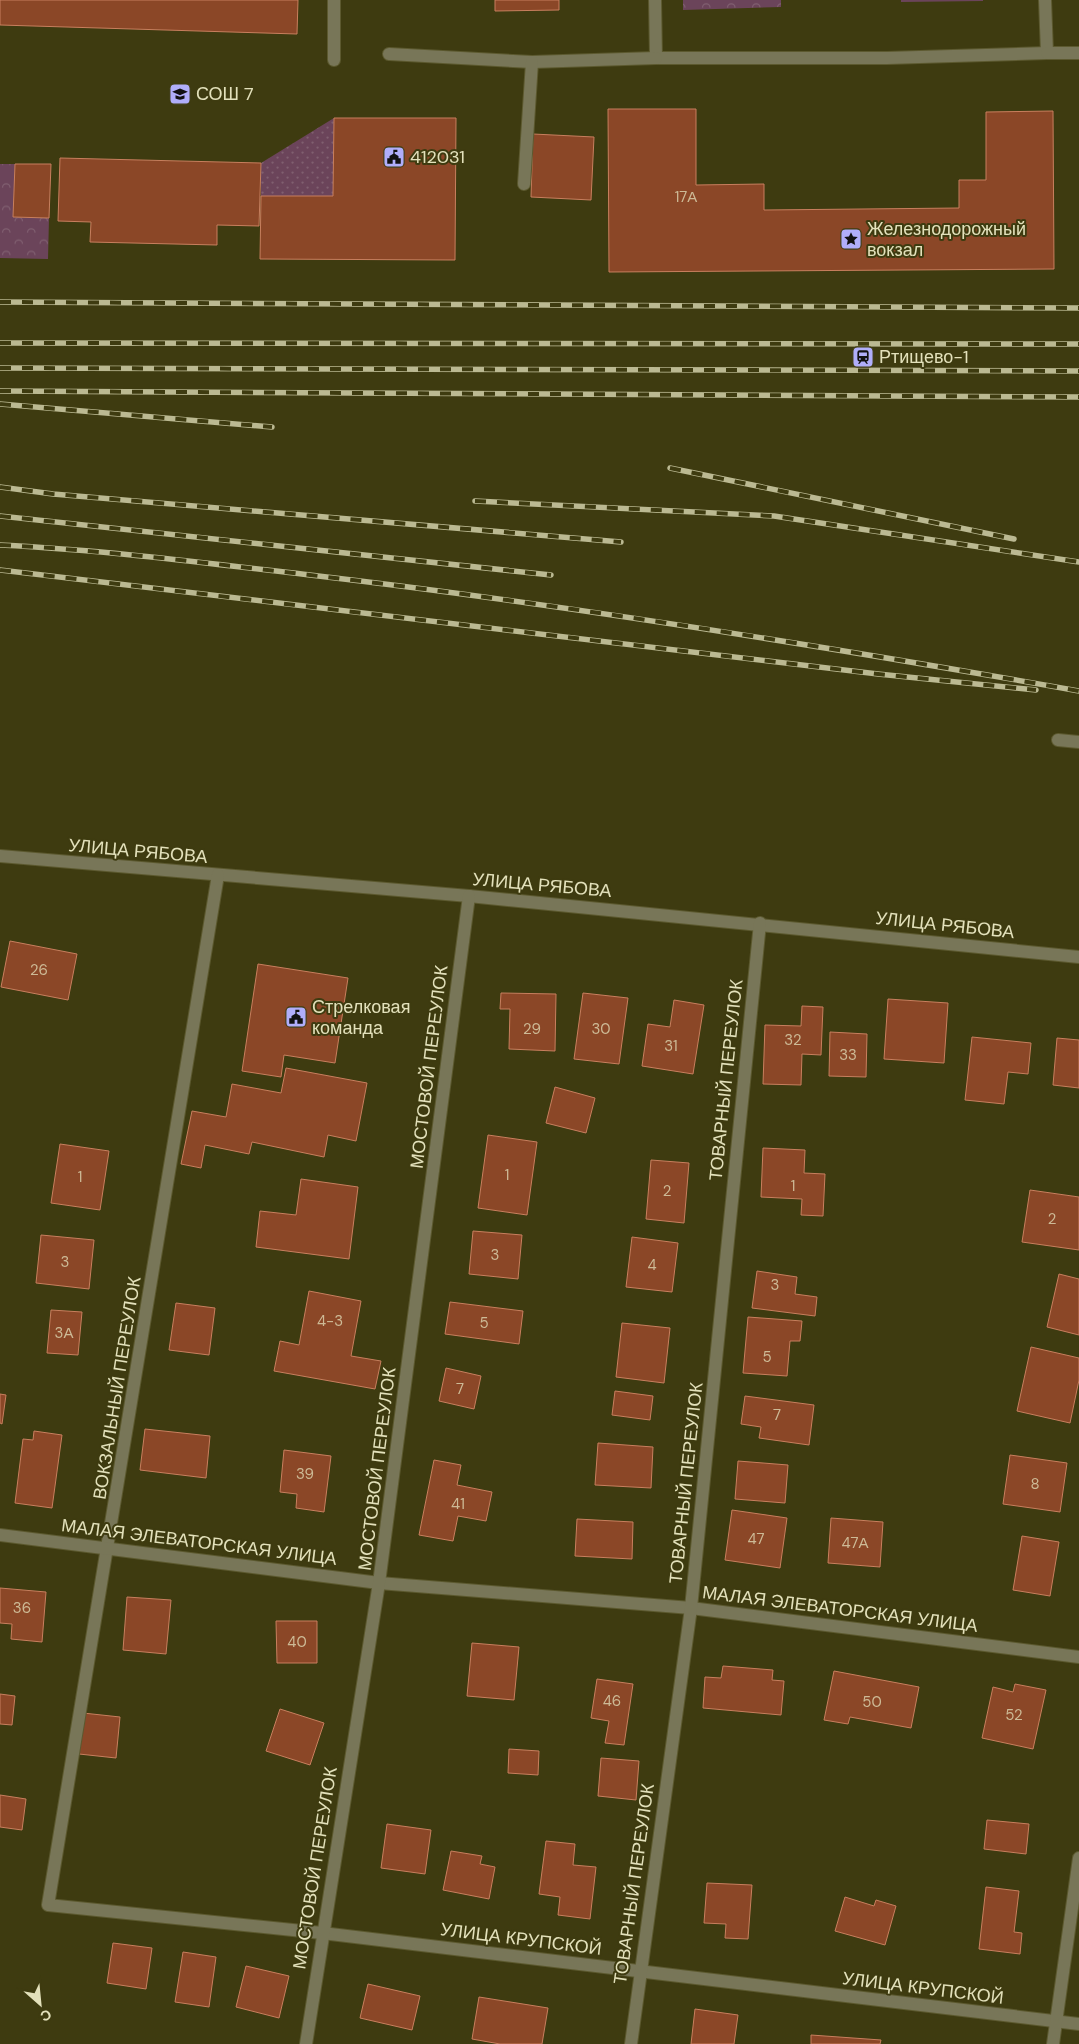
<svg xmlns="http://www.w3.org/2000/svg" width="1079" height="2044" font-family="'DM Sans',sans-serif">
<style>
.grass{fill:url(#grass-dots)}
.forest{fill:url(#forest-crowns)}
.building{fill:#8b4727;stroke:#c87f5e}
.lines{fill:none;stroke-linecap:round;stroke-linejoin:round}
.minor-casing{stroke:#5c592f;stroke-width:14}
.minor{stroke:#787658;stroke-width:12}
.rail-casing{stroke:#bbb992;stroke-width:5.5}
.rail{stroke:#3e3b10;stroke-width:4;stroke-dasharray:11;stroke-linecap:butt}
.labels{text-anchor:middle;stroke-width:4;stroke-linejoin:round;paint-order:stroke}
.number-label{font-size:15px;fill:#cdba96}
.poi-label{font-size:18px;fill:#e3e1bb;stroke:#3e3b10;text-anchor:start}
.street-label{font-size:18px;fill:#e3e1bb;stroke:#3e3b10}
</style>
<defs>
<pattern id="grass-dots" width="8" height="8" patternUnits="userSpaceOnUse" patternTransform="scale(1.25)"><rect width="8" height="8" fill="#6b445a"/><path d="M2 2h.1M6 6h.1" fill="none" stroke="#805f70" stroke-width="1.8" stroke-linecap="round"/></pattern>
<pattern id="forest-crowns" width="20" height="18" patternUnits="userSpaceOnUse" patternTransform="scale(1.25)"><rect width="20" height="18" fill="#6b445a"/><path d="M2 6a3 3 0 1 1 6 0M12 15a3 3 0 1 1 6 0" fill="none" stroke="#805f70"/></pattern>
</defs>
<rect width="100%" height="100%" fill="#3e3b10"/>
<polygon class="grass" points="334,118 333,196 261,196 261,163"/>
<g class="forest">
<polygon points="683,0 781,0 781,7 683,10"/>
<polygon points="901,0 983,0 983,1 901,2"/>
<polygon points="0,164 15,164 13,217 49,218 48,259 0,258"/>
</g>
<g class="building">
<polygon points="0,0 298,0 297,34 0,25"/>
<polygon points="495,0 559,0 559,10 495,11"/>
<polygon points="608,109 696,109 696,185 764,184 764,210 959,208 959,180 986,180 986,112 1053,111 1054,269 609,272"/>
<polygon points="334,118 456,118 455,260 260,259 261,196 333,196"/>
<polygon points="533,134 594,137 591,200 531,197"/>
<polygon points="60,158 261,163 259,226 217,225 217,245 90,242 91,222 58,221"/>
<polygon points="15,164 51,164 49,218 13,217"/>
<polygon points="10,941 77,954 68,1000 1,987"/>
<polygon points="258,964 348,978 335,1063 284,1055 281,1077 242,1071"/>
<polygon points="501,993 556,994 555,1051 509,1049 510,1009 500,1009"/>
<polygon points="583,993 628,998 619,1064 574,1059"/>
<polygon points="888,999 948,1003 944,1063 884,1059"/>
<polygon points="674,1000 704,1005 693,1074 642,1066 648,1024 670,1027"/>
<polygon points="802,1006 823,1007 821,1055 802,1054 801,1085 763,1084 765,1025 801,1026"/>
<polygon points="830,1032 867,1034 866,1077 829,1076"/>
<polygon points="972,1037 1031,1043 1028,1074 1008,1072 1004,1104 965,1100"/>
<polygon points="1057,1038 1079,1040 1079,1088 1053,1085"/>
<polygon points="286,1068 367,1083 356,1141 328,1135 324,1157 252,1142 249,1154 205,1145 201,1168 181,1164 192,1111 226,1117 232,1084 281,1093"/>
<polygon points="555,1087 595,1098 586,1133 546,1123"/>
<polygon points="488,1135 537,1142 527,1215 478,1208"/>
<polygon points="60,1144 109,1151 100,1210 51,1203"/>
<polygon points="763,1148 805,1150 804,1173 825,1174 823,1216 801,1215 802,1199 761,1197"/>
<polygon points="651,1160 689,1163 684,1223 646,1219"/>
<polygon points="301,1179 358,1187 349,1259 256,1247 260,1211 296,1215"/>
<polygon points="1030,1190 1079,1197 1079,1250 1022,1242"/>
<polygon points="473,1231 522,1235 518,1279 469,1274"/>
<polygon points="41,1235 94,1240 89,1289 36,1283"/>
<polygon points="632,1237 678,1243 672,1292 626,1287"/>
<polygon points="757,1271 797,1277 795,1294 817,1297 815,1316 752,1308"/>
<polygon points="1059,1274 1079,1279 1079,1335 1047,1327"/>
<polygon points="309,1291 361,1301 351,1356 381,1361 375,1389 274,1371 280,1341 299,1345"/>
<polygon points="450,1302 523,1311 519,1344 445,1334"/>
<polygon points="176,1303 215,1308 209,1355 169,1350"/>
<polygon points="51,1310 82,1312 78,1355 47,1353"/>
<polygon points="748,1317 802,1321 800,1341 790,1341 787,1376 743,1373"/>
<polygon points="622,1323 670,1328 664,1383 616,1377"/>
<polygon points="1031,1347 1079,1358 1079,1380 1070,1423 1017,1411"/>
<polygon points="446,1368 481,1376 474,1409 439,1401"/>
<polygon points="615,1391 653,1396 650,1420 612,1415"/>
<polygon points="0,1394 6,1395 2,1424 0,1423"/>
<polygon points="745,1396 814,1405 809,1445 759,1438 761,1427 741,1424"/>
<polygon points="145,1429 210,1436 206,1478 140,1470"/>
<polygon points="34,1431 62,1435 52,1508 15,1503 23,1439 33,1440"/>
<polygon points="598,1443 653,1447 651,1488 595,1485"/>
<polygon points="284,1450 331,1456 324,1512 296,1508 297,1494 280,1492"/>
<polygon points="1010,1455 1067,1463 1060,1512 1003,1504"/>
<polygon points="434,1460 461,1465 457,1485 492,1492 486,1521 458,1516 453,1541 419,1535"/>
<polygon points="738,1461 788,1465 785,1503 735,1499"/>
<polygon points="732,1510 787,1518 780,1568 725,1560"/>
<polygon points="831,1518 883,1522 880,1567 828,1563"/>
<polygon points="577,1519 633,1522 632,1559 575,1556"/>
<polygon points="1022,1536 1059,1542 1050,1596 1013,1590"/>
<polygon points="0,1588 46,1592 42,1642 11,1639 12,1624 0,1623"/>
<polygon points="127,1597 171,1600 166,1654 123,1650"/>
<polygon points="276,1621 317,1621 317,1663 277,1663"/>
<polygon points="472,1643 519,1647 514,1700 467,1696"/>
<polygon points="723,1666 773,1670 772,1680 784,1681 781,1715 703,1708 705,1677 721,1678"/>
<polygon points="834,1671 919,1687 911,1728 850,1717 848,1724 824,1720"/>
<polygon points="597,1679 633,1684 624,1745 605,1743 609,1721 591,1718"/>
<polygon points="1015,1684 1046,1690 1033,1749 982,1738 993,1687 1013,1692"/>
<polygon points="0,1694 15,1696 12,1725 0,1724"/>
<polygon points="280,1709 324,1723 310,1765 266,1751"/>
<polygon points="83,1713 120,1717 116,1758 79,1754"/>
<polygon points="509,1749 539,1751 538,1775 508,1773"/>
<polygon points="601,1758 639,1761 636,1800 598,1796"/>
<polygon points="0,1795 26,1799 22,1830 0,1827"/>
<polygon points="987,1820 1029,1824 1026,1854 984,1849"/>
<polygon points="387,1824 431,1830 425,1874 381,1868"/>
<polygon points="546,1841 575,1844 573,1865 596,1867 590,1919 558,1915 560,1897 539,1894"/>
<polygon points="451,1851 482,1856 480,1864 495,1867 489,1899 443,1890"/>
<polygon points="707,1883 752,1885 748,1939 725,1938 726,1924 704,1923"/>
<polygon points="986,1887 1019,1891 1014,1932 1022,1933 1020,1954 979,1949"/>
<polygon points="845,1897 874,1906 876,1900 896,1906 885,1945 835,1931"/>
<polygon points="113,1943 152,1948 146,1989 107,1983"/>
<polygon points="183,1952 216,1957 209,2007 175,2002"/>
<polygon points="246,1966 289,1976 279,2018 236,2007"/>
<polygon points="368,1984 420,1996 412,2030 360,2018"/>
<polygon points="479,1997 548,2008 542,2044 500,2044 472,2039"/>
<polygon points="695,2009 738,2015 734,2044 691,2044"/>
<polygon points="811,2035 881,2040 880,2044 811,2044"/>
</g>
<g class="lines">
<g class="minor-casing">
<g id="minor">
<polyline points="655,0 656,58 887,58 1047,53 1045,0"/>
<polyline points="1047,53 1079,53"/>
<polyline points="389,54 532,62 656,58"/>
<polyline points="334,60 334,0"/>
<polyline points="524,184 532,62"/>
<polyline points="1058,740 1079,742"/>
<polyline points="0,856 469,896 1079,957"/>
<polyline points="218,875 48,1905 322,1933 1079,2024"/>
<polyline points="0,1535 379,1583 691,1608 1079,1657"/>
<polyline points="306,2044 379,1583 469,896"/>
<polyline points="631,2044 691,1608 760,923"/>
<polyline points="1053,2044 1079,1858"/>
</g>
</g>
<use href="#minor" class="minor"/>
<g class="rail-casing">
<g id="rail">
<polyline points="0,302 1079,308"/>
<polyline points="0,343 1079,344"/>
<polyline points="0,368 1079,371"/>
<polyline points="0,391 1079,397"/>
<polyline points="0,404 272,427"/>
<polyline points="670,468 1014,539"/>
<polyline points="0,487 53,494 621,542"/>
<polyline points="475,501 774,516 1079,562"/>
<polyline points="0,516 551,575"/>
<path d="M0 545C104 550 207 563 310 575 568 605 824 646 1079 691"/>
<polyline points="0,570 878,674 1036,690"/>
</g>
</g>
<use href="#rail" class="rail"/>
</g>
<defs>
<g id="school-square" transform="scale(1.125)"><rect x="-9" y="-9" width="18" height="18" rx="4" fill="#b0aefa" stroke="#3e3b10"/><path d="M0-5L7-2L0 1L-7-2ZM-4 1L0 2.5L4 1V4Q0 6-4 4Z" fill="#111"/></g>
<g id="civic-square" transform="scale(1.125)"><rect x="-9" y="-9" width="18" height="18" rx="4" fill="#b0aefa" stroke="#3e3b10"/><path d="M-.6-6.5H3V-4.5H.6V-3L4-1V1h2V6H-6V1h2V-1L-.6-3ZM-1.2 2.5V6h2.4V2.5Z" fill="#111"/></g>
<g id="sight-square" transform="scale(1.125)"><rect x="-9" y="-9" width="18" height="18" rx="4" fill="#b0aefa" stroke="#3e3b10"/><path d="M0-6L1.8-2.2L6-1.7L2.9 1.2L3.7 5.4L0 3.3L-3.7 5.4L-2.9 1.2L-6-1.7L-1.8-2.2Z" fill="#111"/></g>
<g id="station-square" transform="scale(1.125)"><rect x="-9" y="-9" width="18" height="18" rx="4" fill="#b0aefa" stroke="#3e3b10"/><path d="M-3-6H3Q5-6 5-4V2Q5 4 3 4L4.5 6H3L1.5 4h-3L-3 6H-4.5L-3 4Q-5 4-5 2V-4Q-5-6-3-6ZM-3.5-4v3h7v-3ZM-3.5 1v1.5H-2V1ZM2 1v1.5H3.5V1Z" fill="#111"/></g>
</defs>
<g fill-rule="evenodd">
<use href="#school-square" x="180" y="94"/>
<use href="#civic-square" x="394" y="157"/>
<use href="#sight-square" x="851" y="239"/>
<use href="#station-square" x="863" y="357"/>
<use href="#civic-square" x="296" y="1017"/>
</g>
<g class="labels">
<g class="number-label">
<text x="686" y="202">17А</text>
<text x="39" y="975">26</text>
<text x="532" y="1034">29</text>
<text x="601" y="1034">30</text>
<text x="793" y="1045">32</text>
<text x="671" y="1051">31</text>
<text x="848" y="1060">33</text>
<text x="507" y="1180">1</text>
<text x="80" y="1182">1</text>
<text x="793" y="1191">1</text>
<text x="667" y="1196">2</text>
<text x="1052" y="1224">2</text>
<text x="495" y="1260">3</text>
<text x="65" y="1267">3</text>
<text x="652" y="1270">4</text>
<text x="775" y="1290">3</text>
<text x="330" y="1326">4-3</text>
<text x="484" y="1328">5</text>
<text x="64" y="1338">3А</text>
<text x="767" y="1362">5</text>
<text x="460" y="1394">7</text>
<text x="777" y="1420">7</text>
<text x="305" y="1479">39</text>
<text x="1035" y="1489">8</text>
<text x="458" y="1509">41</text>
<text x="756" y="1544">47</text>
<text x="855" y="1548">47А</text>
<text x="22" y="1613">36</text>
<text x="297" y="1647">40</text>
<text x="612" y="1706">46</text>
<text x="872" y="1707">50</text>
<text x="1014" y="1720">52</text>
</g>
<g class="poi-label">
<text x="196" y="100">СОШ 7</text>
<text x="410" y="163">412031</text>
<text x="867" y="235">Железнодорожный<tspan x="867" dy="21">вокзал</tspan></text>
<text x="879" y="363">Ртищево-1</text>
<text x="312" y="1013">Стрелковая<tspan x="312" dy="21">команда</tspan></text>
</g>
<g class="street-label">
<text transform="translate(138 851) rotate(5)" y="6">УЛИЦА РЯБОВА</text>
<text transform="translate(542 885) rotate(5)" y="6">УЛИЦА РЯБОВА</text>
<text transform="translate(945 925) rotate(6)" y="6">УЛИЦА РЯБОВА</text>
<text transform="translate(429 1067) rotate(-83)" y="6">МОСТОВОЙ ПЕРЕУЛОК</text>
<text transform="translate(726 1080) rotate(-84)" y="6">ТОВАРНЫЙ ПЕРЕУЛОК</text>
<text transform="translate(117 1388) rotate(-81)" y="6">ВОКЗАЛЬНЫЙ ПЕРЕУЛОК</text>
<text transform="translate(377 1469) rotate(-83)" y="6">МОСТОВОЙ ПЕРЕУЛОК</text>
<text transform="translate(686 1483) rotate(-84)" y="6">ТОВАРНЫЙ ПЕРЕУЛОК</text>
<text transform="translate(199 1542) rotate(7)" y="6">МАЛАЯ ЭЛЕВАТОРСКАЯ УЛИЦА</text>
<text transform="translate(840 1609) rotate(7)" y="6">МАЛАЯ ЭЛЕВАТОРСКАЯ УЛИЦА</text>
<text transform="translate(315 1868) rotate(-81)" y="6">МОСТОВОЙ ПЕРЕУЛОК</text>
<text transform="translate(634 1884) rotate(-82)" y="6">ТОВАРНЫЙ ПЕРЕУЛОК</text>
<text transform="translate(521 1939) rotate(7)" y="6">УЛИЦА КРУПСКОЙ</text>
<text transform="translate(923 1988) rotate(7)" y="6">УЛИЦА КРУПСКОЙ</text>
</g>
</g>
<g transform="translate(40 2004) rotate(153)" stroke="#3e3b10" stroke-width="4" paint-order="stroke">
<path d="M0-4L9 19L0 12L-9 19Z" fill="#e3e1bb"/>
<text y="-8" font-size="14" font-weight="bold" text-anchor="middle" fill="#e3e1bb">С</text>
</g>
</svg>
